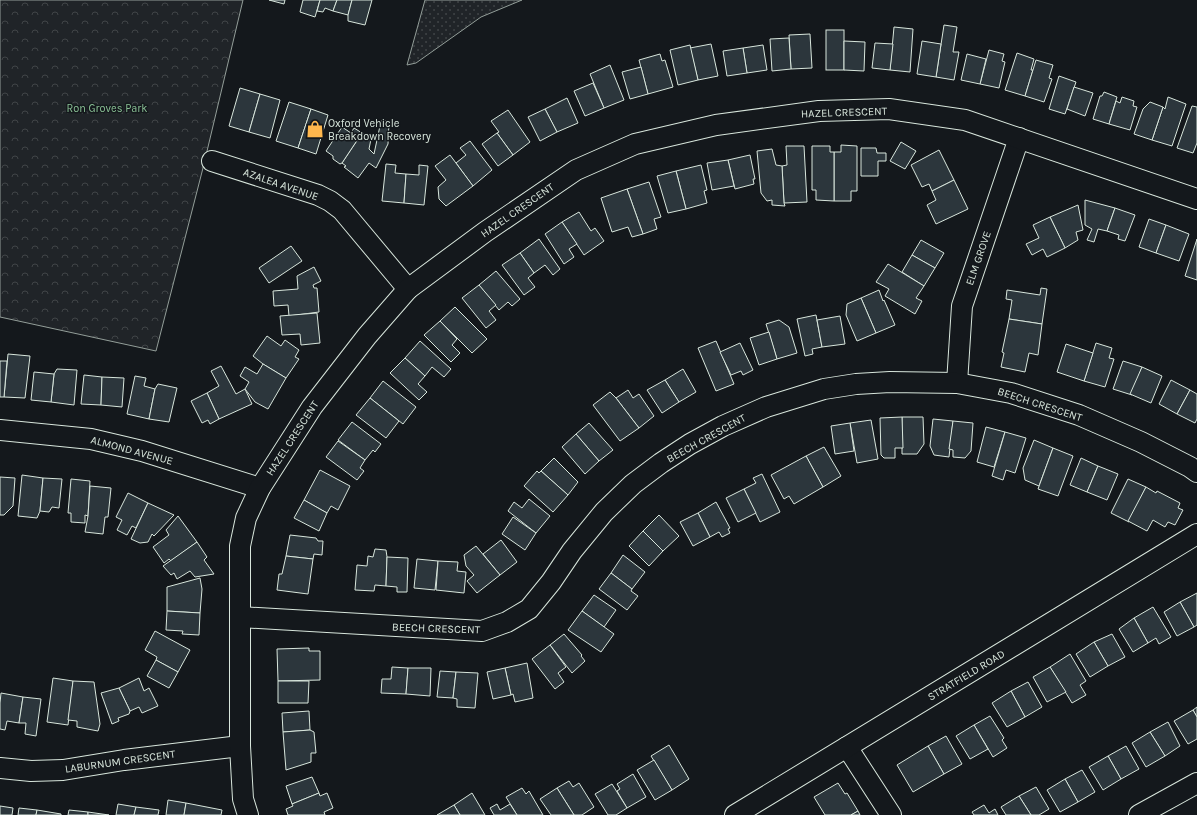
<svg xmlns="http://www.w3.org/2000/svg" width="1197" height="815" font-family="Karla,sans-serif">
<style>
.park{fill:url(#park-crowns);stroke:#939e99}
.garden{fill:url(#garden-dots);stroke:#939e99}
.building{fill:#2c363c;stroke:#d8e6dc}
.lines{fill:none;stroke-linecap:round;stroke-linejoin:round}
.minor-casing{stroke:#d8e6dc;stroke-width:22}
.minor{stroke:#14181c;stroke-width:20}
.labels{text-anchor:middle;stroke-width:3;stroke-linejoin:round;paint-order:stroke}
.park-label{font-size:11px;fill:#8ac095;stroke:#14181c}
.street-label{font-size:11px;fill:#d8e6dc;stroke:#14181c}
.poi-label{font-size:11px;fill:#d8e6dc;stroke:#14181c;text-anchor:start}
</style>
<defs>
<pattern id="park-crowns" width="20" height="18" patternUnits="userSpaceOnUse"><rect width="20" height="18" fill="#202428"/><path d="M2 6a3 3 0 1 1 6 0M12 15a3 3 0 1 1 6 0" fill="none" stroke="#404447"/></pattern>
<pattern id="garden-dots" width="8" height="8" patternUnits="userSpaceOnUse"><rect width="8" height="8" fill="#202428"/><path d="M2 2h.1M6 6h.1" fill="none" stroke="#404447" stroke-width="1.8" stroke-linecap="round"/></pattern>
</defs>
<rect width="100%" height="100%" fill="#14181c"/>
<polygon class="park" points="0,0 243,0 203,168 156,351 0,317"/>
<polygon class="garden" points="425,0 522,0 481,17 416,63 407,65"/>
<g class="building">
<polygon points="269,0 285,0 284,4"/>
<polygon points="303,0 320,0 315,17 300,12"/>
<polygon points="320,0 337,0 333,11 325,8 323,12 317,11"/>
<polygon points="337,0 352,0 348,15 333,11"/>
<polygon points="352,0 372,0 365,25 348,21 348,15"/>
<polygon points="944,25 957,27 953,52 959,52 954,80 936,77"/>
<polygon points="894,27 913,29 910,72 890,70"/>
<rect x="826" y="30" width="18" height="40"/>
<polygon points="810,34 812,68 791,69 789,35"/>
<polygon points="789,38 791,69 772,71 770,39"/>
<polygon points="844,41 865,42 864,71 844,70"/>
<polygon points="922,41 941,44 936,77 917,74"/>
<polygon points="875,43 893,44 890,70 872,68"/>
<polygon points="711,44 718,76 698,80 690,48"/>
<polygon points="690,45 698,80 678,85 670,50"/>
<polygon points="763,45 767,70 747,73 743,48"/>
<polygon points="743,48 747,73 727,76 723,51"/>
<polygon points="989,50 1004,54 1002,61 1005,62 999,88 980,84"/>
<polygon points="1017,53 1034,59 1031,70 1033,70 1025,96 1005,90"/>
<polygon points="660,54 662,61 665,60 673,87 648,94 639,60"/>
<polygon points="967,54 986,59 980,84 961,80"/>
<polygon points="1036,60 1053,65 1049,78 1052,79 1044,102 1025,96"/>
<polygon points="610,65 624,100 604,108 590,74"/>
<polygon points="641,67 648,94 630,99 622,72"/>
<polygon points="1059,76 1076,82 1065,114 1049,109"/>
<polygon points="593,83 604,108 585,116 574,91"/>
<polygon points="1074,87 1093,93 1085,116 1067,109"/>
<polygon points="240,88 260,94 249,132 229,126"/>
<polygon points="1104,92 1117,97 1109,124 1093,119 1100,96 1102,96"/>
<polygon points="260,94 280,100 270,138 249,132"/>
<polygon points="1122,97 1134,101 1133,106 1137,107 1130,130 1109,124 1116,101 1120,103"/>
<polygon points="1168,97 1186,104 1172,146 1152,140 1163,107 1165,109"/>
<polygon points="567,98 578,123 557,132 545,109"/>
<polygon points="289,102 311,109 298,148 276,141"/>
<polygon points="1150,102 1163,107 1152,140 1134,134 1143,109"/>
<polygon points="1192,106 1197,107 1197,143 1193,153 1177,148"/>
<polygon points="311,109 328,115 316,154 298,148"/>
<polygon points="545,109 557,132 540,141 528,117"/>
<polygon points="508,110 530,142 513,155 497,133 499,132 491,121"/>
<polygon points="381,121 389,121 388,144 376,168 369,163 358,178 344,167 346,166 342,163 362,133 371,139 369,149 374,154"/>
<polygon points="342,127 351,133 354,128 362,133 342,163 340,164 333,159 333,156 326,151"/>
<polygon points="497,133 513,155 498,166 482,144"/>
<polygon points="470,141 492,170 473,186 456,163 466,155 460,148"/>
<polygon points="901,142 916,151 905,169 890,161"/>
<polygon points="841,145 857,146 857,191 851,191 851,201 834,201 834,152 841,152"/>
<polygon points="786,146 804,146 807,202 784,203 782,166 787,165"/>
<polygon points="812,146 830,146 830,152 834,152 834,201 816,200 816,190 812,190"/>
<polygon points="861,148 876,148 877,153 886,153 886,161 878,161 878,176 861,176"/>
<polygon points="772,149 776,165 782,166 784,203 785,206 772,205 772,200 767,201 761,193 757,151"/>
<polygon points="939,150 954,180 932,191 929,184 922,187 911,165"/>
<polygon points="450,155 473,186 446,206 439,199 438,187 446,180 435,166"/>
<polygon points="750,155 755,179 753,179 754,184 735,189 728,160"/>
<polygon points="728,160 734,186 712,190 707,163"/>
<polygon points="386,164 396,165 395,173 406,174 404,203 382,201"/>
<polygon points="419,165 428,166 424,205 404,203 406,174 419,175"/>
<polygon points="701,165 707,190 704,191 707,203 686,209 676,171"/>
<polygon points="676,171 686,209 668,213 657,176"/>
<polygon points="954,180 968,209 936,224 927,205 936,200 932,191"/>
<polygon points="649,182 661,217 654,219 657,229 643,234 627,189"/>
<polygon points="627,189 643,234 632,237 628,227 612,232 601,198"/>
<polygon points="1085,200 1115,208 1107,231 1098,229 1094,242 1087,240 1092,229 1085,225"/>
<polygon points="1078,205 1083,230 1076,232 1078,240 1065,248 1050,217"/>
<polygon points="1115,208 1135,215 1125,241 1118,239 1119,235 1107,231"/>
<polygon points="579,212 591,231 595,228 604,241 584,255 562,222"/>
<polygon points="1050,217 1065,248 1047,257 1043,249 1032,255 1026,244 1039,238 1033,225"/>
<polygon points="1149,219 1166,225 1156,253 1139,247"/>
<polygon points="562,222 577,244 569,249 574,257 564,264 545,234"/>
<polygon points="1166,225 1189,234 1179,261 1156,253"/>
<polygon points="539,239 560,269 553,275 545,265 534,273 520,253"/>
<polygon points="1197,239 1197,280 1185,276"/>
<polygon points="921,240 944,253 935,268 912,255"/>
<polygon points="291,246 302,261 269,283 259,268"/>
<polygon points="520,253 534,273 528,278 535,287 524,295 502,265"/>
<polygon points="912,255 935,268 924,286 902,272"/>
<polygon points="888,264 924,286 916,298 922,301 915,314 885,296 889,289 876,282"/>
<polygon points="314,267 321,281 313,285 314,288 317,288 319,312 289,316 288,305 274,306 273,291 298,289 297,276"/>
<polygon points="496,271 520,299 512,306 508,302 499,310 479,285"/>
<polygon points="479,285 496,305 489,311 496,320 486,328 462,298"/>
<polygon points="1041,288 1047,289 1042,324 1009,319 1012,300 1006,299 1007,290 1040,295"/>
<polygon points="879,290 883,301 884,300 895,325 876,333 861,298"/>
<polygon points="861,298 876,333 857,341 846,315 847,304"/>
<polygon points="455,307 487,339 472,353 440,321"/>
<polygon points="317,313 320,343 301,345 300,334 282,335 280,316"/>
<polygon points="816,315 822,347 812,349 813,354 805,356 797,319"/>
<polygon points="840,316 845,344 822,347 817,320"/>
<polygon points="1009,319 1042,324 1038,355 1029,353 1025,372 1001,367 1004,353 1002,352"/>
<polygon points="779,320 789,327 797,353 777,359 766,324"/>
<polygon points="440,321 457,339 452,345 460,353 451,362 424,335"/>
<polygon points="769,332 777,359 759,365 750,338"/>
<polygon points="267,336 281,346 285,340 299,350 295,357 299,359 286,378 263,364 253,356"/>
<polygon points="420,341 451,369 444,377 432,367 425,376 405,358"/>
<polygon points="716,341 734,384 716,391 698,348"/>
<polygon points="740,343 753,370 743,375 741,371 731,375 720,352"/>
<polygon points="1096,343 1112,348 1109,358 1114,359 1105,387 1084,381"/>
<polygon points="1066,344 1093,353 1084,381 1057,372"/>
<polygon points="8,354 30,356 25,398 4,397"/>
<polygon points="405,358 425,376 418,384 427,392 419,400 390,373"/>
<polygon points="0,361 7,361 4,397 0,397"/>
<polygon points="1123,361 1142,367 1132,395 1113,389"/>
<polygon points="263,364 286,378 268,409 255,402 245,389 249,382 240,376 245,367 257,374"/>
<polygon points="221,366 236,394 245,389 252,404 219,419 207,393 219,386 211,371"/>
<polygon points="1142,367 1162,376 1151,403 1130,394"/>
<polygon points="57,369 77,370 74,405 51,402 54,374"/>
<polygon points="683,369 696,392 679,402 665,380"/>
<polygon points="34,372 54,374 51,402 31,400"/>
<polygon points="84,375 102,377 101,405 81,404"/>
<polygon points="135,376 146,378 144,386 155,389 149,419 127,414"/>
<polygon points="102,377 124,378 122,407 101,405"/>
<polygon points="665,380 679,402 662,413 647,390"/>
<polygon points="1171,380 1190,390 1177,414 1159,404"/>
<polygon points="383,381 416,407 403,424 370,398"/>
<polygon points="158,384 177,388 169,422 149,419 155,389"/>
<polygon points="628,390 633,398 639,394 654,416 639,428 616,398"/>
<polygon points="1190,390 1197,394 1197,419 1195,423 1177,414"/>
<polygon points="610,392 616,398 639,428 620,441 593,405"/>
<polygon points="207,393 219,419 210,424 208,420 202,423 191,401"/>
<polygon points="370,398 399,421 386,438 356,415"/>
<polygon points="902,417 923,417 924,444 917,454 902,454"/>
<polygon points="902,417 903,448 895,448 895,458 884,458 881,455 880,418"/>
<polygon points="933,419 953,421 949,457 934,455 930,446"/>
<polygon points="871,420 878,459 857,463 850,423"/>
<polygon points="953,421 973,423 971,451 965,458 953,457 953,450 949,449"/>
<polygon points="352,422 381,444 375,452 373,450 365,460 338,440"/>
<polygon points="589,423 613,450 599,461 576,434"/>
<polygon points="850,423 854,451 835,454 831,426"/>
<polygon points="986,427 1005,432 994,467 977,462"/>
<polygon points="1005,432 1026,438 1015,473 1006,470 1003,480 992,476"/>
<polygon points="576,434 599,461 585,474 562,447"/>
<polygon points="1034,440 1053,448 1039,486 1025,480 1023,468"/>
<polygon points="338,441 365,460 360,468 364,471 357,480 326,457"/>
<polygon points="824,447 841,476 823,487 806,456"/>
<polygon points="1053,448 1073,456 1058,496 1038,489"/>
<polygon points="806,456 823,487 794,504 789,496 784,499 771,475"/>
<polygon points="554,458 578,482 568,495 541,471"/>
<polygon points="1081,458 1098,466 1087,492 1070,485"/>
<polygon points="1098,466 1118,474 1107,500 1087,492"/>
<polygon points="320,470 350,486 338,510 331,506 327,513 304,500"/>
<polygon points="537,471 539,473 541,471 568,495 553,512 524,486"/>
<polygon points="762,474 780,512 760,522 744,489 756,483 753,478"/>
<polygon points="22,475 43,478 40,511 37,518 18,516"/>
<polygon points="0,477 15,478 13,506 4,515 0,515"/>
<polygon points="43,478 62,479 59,508 52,507 49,512 40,511"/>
<polygon points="71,479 90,481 88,516 85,515 85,523 71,522 71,513 68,513"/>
<polygon points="1128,479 1146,487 1129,522 1111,513"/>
<polygon points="90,486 111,488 108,517 105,517 103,534 85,532 88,516"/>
<polygon points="1146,487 1156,493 1157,491 1180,503 1178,508 1183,510 1175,525 1168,522 1165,527 1153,520 1147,531 1128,521"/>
<polygon points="744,489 756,513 738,522 726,498"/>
<polygon points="128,493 148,503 136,528 132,526 127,535 117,530 122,520 116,517"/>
<polygon points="529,499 550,516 536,533 508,511 514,502 522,508"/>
<polygon points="304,500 327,513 319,531 294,518"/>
<polygon points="716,502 730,528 728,529 730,533 722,537 719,532 710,537 698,513"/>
<polygon points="148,503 174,515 154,536 152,534 148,542 140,543 131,539"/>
<polygon points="698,513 710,537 693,546 680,522"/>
<polygon points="659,515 679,536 663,551 643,531"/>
<polygon points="178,516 197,542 171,561 169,559 164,563 153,547 169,535 166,530"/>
<polygon points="513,517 536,533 525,550 502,534"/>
<polygon points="643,531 663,551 649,566 629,546"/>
<polygon points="290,535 316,538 318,541 323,541 322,555 314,554 313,559 286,556"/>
<polygon points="501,540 517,562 500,575 483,554"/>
<polygon points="197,542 207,557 204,560 214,574 195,577 190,571 177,579 174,573 171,575 163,566"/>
<polygon points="476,546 500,575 477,593 467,581 474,575 466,566 464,555"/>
<polygon points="375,549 386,550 387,557 386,586 375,585 374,591 355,590 357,565 367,566 368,556 373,557"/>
<polygon points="623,555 645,572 632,589 611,573"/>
<polygon points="286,556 313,559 308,594 277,590 279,574 282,574"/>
<polygon points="387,557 408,558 407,592 397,592 397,587 386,586"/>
<polygon points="417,559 438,561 435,590 414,588"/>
<polygon points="438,561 458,562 457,571 466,572 464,593 436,590"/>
<polygon points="611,573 632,589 631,591 638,596 627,610 599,589"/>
<polygon points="200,578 202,589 200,613 167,611 167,587"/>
<polygon points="1197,593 1197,625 1194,627 1180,602"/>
<polygon points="594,595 616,610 604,627 582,611"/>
<polygon points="1180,602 1194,627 1177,636 1164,612"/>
<polygon points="1153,607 1171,637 1159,644 1156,638 1148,643 1134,618"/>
<polygon points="167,611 200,613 199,635 182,634 183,631 166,630"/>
<polygon points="582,611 614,634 601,652 568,630"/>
<polygon points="1134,618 1148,643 1133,652 1119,629"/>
<polygon points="155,631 190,650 178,672 156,660 157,657 145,650"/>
<polygon points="564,634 582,655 581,656 585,661 572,673 550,645"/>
<polygon points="1112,634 1125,657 1108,666 1094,642"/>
<polygon points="1094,642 1108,666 1090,677 1076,654"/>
<polygon points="550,645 566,667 558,673 564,682 555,689 532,659"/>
<polygon points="309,648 309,651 320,651 320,680 278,681 277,649"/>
<polygon points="1070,654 1086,681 1080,685 1086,695 1072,703 1050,667"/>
<polygon points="156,660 178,672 169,688 147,676"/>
<polygon points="527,663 533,698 515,702 513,694 511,695 505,668"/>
<polygon points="392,667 408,668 406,694 381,693 382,679 391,679"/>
<polygon points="1050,667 1066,692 1047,702 1033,677"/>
<polygon points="408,668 431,668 430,696 406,694"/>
<polygon points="505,668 511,695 493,699 487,672"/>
<polygon points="440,671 456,672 453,698 437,697"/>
<polygon points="456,672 478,673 475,708 457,707 457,699 453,698"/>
<polygon points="53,678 73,681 68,725 47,722"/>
<polygon points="139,678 144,691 149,688 158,706 142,713 139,707 130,711 119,688"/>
<polygon points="73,681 94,682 100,724 98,731 77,727 77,721 68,720"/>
<polygon points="278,681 309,681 308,703 278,703"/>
<polygon points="1028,682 1042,707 1025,717 1011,691"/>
<polygon points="119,688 130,711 129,714 118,718 119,721 112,724 101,693"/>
<polygon points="1011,691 1025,717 1007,727 992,703"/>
<polygon points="1,693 23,697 19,723 7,721 5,730 0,729 0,703"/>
<polygon points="23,697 41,699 36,736 25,734 26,723 19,723"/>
<polygon points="1197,707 1197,717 1193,710"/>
<polygon points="1193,710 1197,717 1197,739 1188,744 1174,721"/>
<polygon points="309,711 310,730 283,732 282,713"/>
<polygon points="990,716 1004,738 1002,740 1007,748 993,757 974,725"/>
<polygon points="1168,722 1180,746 1165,756 1150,732"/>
<polygon points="974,725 988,749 970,759 956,736"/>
<polygon points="310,730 314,732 316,753 311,753 311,762 286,770 283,732"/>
<polygon points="1150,732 1165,756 1146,767 1132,743"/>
<polygon points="946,736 962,764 944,774 928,746"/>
<polygon points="669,745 689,779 672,790 651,756"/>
<polygon points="928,746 944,774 913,792 897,765"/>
<polygon points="1126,746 1139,769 1121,779 1108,756"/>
<polygon points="1108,756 1121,779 1103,790 1089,767"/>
<polygon points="654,760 672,790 655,800 637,770"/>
<polygon points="1082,770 1095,792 1078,802 1065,779"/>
<polygon points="633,774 646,797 627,808 617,791 620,789 617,784"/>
<polygon points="312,777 319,793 292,804 286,786"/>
<polygon points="1065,779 1078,802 1060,812 1047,790"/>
<polygon points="569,781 573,787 579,783 594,807 582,815 574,815 557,788"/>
<polygon points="838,783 845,794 847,793 858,811 851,815 825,815 814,797"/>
<polygon points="612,784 627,808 616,815 608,815 595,794"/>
<polygon points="1036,787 1049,809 1039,815 1031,815 1019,796"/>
<polygon points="522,788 526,794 529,791 543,815 517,815 506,797"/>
<polygon points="557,788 574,815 551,815 540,799"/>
<polygon points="319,793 320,796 327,793 333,808 324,812 325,815 288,815 286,809 293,806 292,804"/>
<polygon points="472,793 485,815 460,815 454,805"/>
<polygon points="1019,796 1031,815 1006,815 1001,807"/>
<polygon points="168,800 186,803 184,815 166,815"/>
<polygon points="186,803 222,810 221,815 184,815"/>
<polygon points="118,804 136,807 134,815 116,815"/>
<polygon points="497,804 500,810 510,804 517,815 494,815 490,808"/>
<polygon points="454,805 460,815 437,815"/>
<polygon points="984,805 989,813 995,809 998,815 974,815 972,812"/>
<polygon points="0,806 13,808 12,815 0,815"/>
<polygon points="136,807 159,810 158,815 134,815"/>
<polygon points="19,808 37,810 36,815 18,815"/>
<polygon points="37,810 61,814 61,815 36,815"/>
<polygon points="69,810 88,812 88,815 68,815"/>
<polygon points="858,811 860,815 851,815"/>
<polygon points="88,812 109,815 88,815"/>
</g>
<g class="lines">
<g class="minor-casing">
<g id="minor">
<polyline points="212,161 318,195 330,201 342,210 408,289"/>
<polyline points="957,383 962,306 1019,138"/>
<polyline points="0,430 91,439 142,451 260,488"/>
<polyline points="240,617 482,631 507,622 529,609 551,582 572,551 604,512 633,484 661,463 690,444 723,426 766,407 824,389 856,384 890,382 957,383 1011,393 1079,415 1141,442 1190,467 1197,472"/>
<polyline points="847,747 891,815"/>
<polyline points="0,768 31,771 63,770 124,760 240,746"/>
<polyline points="248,815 243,799 240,746 240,546 246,518 260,488 312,407 367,336 408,289 485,232 576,170 635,144 716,125 819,111 889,109 965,120 1197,199"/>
<polyline points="735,815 1197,534"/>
<polyline points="1139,815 1197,783"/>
</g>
</g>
<use href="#minor" class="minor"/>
</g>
<defs>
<g id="shop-bare" transform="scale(1.38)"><path d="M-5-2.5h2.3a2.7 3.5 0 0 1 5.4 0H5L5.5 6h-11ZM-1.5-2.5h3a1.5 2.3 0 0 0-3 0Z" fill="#ffb74d" stroke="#14181c" stroke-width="2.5" paint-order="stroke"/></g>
</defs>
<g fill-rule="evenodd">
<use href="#shop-bare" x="315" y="129"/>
</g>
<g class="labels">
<g class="park-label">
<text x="107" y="112">Ron Groves Park</text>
</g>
<g class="street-label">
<text transform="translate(844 112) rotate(-2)" y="4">HAZEL CRESCENT</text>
<text transform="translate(281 184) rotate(19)" y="4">AZALEA AVENUE</text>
<text transform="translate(517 210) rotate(-35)" y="4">HAZEL CRESCENT</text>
<text transform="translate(978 258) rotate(-71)" y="4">ELM GROVE</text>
<text transform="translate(1040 404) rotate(18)" y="4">BEECH CRESCENT</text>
<text transform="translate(292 438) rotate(-57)" y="4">HAZEL CRESCENT</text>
<text transform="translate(706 438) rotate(-29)" y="4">BEECH CRESCENT</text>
<text transform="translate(132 450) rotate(15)" y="4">ALMOND AVENUE</text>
<text transform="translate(436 628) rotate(2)" y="4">BEECH CRESCENT</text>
<text transform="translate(966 675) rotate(-31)" y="4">STRATFIELD ROAD</text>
<text transform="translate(120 761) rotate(-8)" y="4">LABURNUM CRESCENT</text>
</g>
<g class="poi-label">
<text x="328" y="127">Oxford Vehicle<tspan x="328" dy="13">Breakdown Recovery</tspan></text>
</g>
</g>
</svg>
